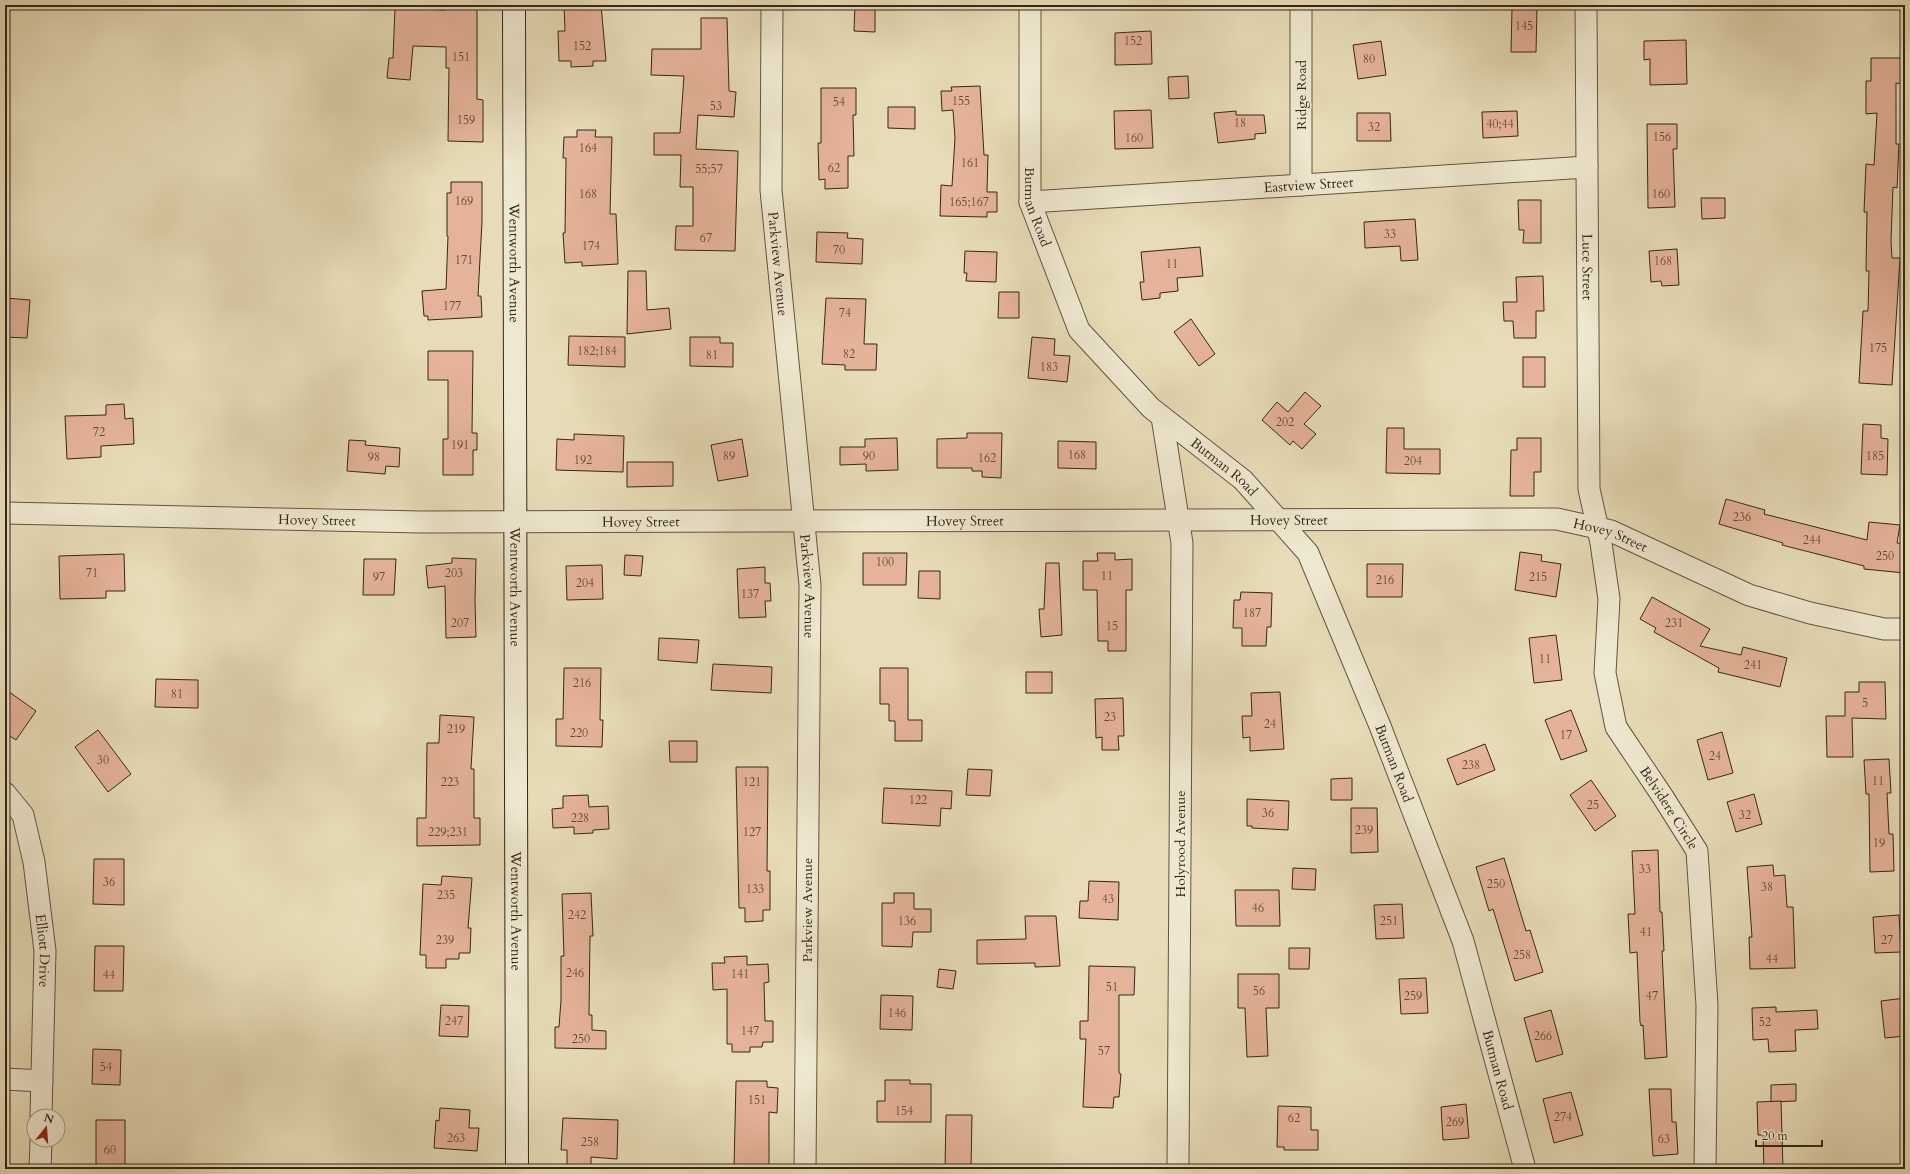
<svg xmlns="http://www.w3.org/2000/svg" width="1910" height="1174" font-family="Cardo,serif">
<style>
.building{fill:#e5b399;stroke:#35271a}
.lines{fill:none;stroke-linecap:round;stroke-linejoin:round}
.street-casing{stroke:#625441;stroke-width:23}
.secondary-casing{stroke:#35271a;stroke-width:24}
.street{stroke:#efe8d0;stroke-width:21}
.secondary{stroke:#efe8d0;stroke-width:22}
.labels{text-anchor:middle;stroke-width:3;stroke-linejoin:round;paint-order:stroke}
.number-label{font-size:12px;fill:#614a3a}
.street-label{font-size:14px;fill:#35271a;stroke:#efe8d0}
</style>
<rect width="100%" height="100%" fill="#e7dcb7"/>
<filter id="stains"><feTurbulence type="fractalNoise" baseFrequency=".005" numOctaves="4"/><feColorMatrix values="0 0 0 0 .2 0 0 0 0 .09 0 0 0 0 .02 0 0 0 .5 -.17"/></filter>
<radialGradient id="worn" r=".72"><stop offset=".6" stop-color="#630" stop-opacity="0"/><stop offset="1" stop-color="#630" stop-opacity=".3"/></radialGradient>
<g class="building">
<polygon points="445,5 477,5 477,99 483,100 483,142 448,141 449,68 446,68 446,47 413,46 410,80 387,78 389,58 393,58 395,8 445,10"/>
<polygon points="564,5 601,5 606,61 593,61 593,66 571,67 571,61 559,61 558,31 565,31"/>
<polygon points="855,5 875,5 875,32 854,31"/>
<polygon points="1512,8 1537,8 1536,52 1511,52"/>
<polygon points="701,18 727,18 729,91 736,92 734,117 698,115 696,149 738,151 735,251 675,250 676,226 693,226 693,187 680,187 681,155 654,155 654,133 680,133 684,76 651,75 652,49 701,49"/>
<polygon points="1151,31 1152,64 1115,65 1115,33"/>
<polygon points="1686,40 1687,84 1650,85 1650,59 1644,60 1644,41"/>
<polygon points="1381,41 1386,75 1358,79 1353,45"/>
<polygon points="1871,58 1901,58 1901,84 1896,83 1896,144 1899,144 1897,188 1893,187 1891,241 1892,258 1900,258 1892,385 1859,383 1863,311 1868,311 1869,271 1866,271 1867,212 1864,212 1866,164 1874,165 1877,113 1866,114 1866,81 1871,81"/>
<polygon points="1188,76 1189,98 1169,99 1168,77"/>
<polygon points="980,86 984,155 988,155 987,192 997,192 997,212 987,212 987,217 940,216 941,185 952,186 955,138 953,110 942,111 941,91 952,91 951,87"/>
<polygon points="821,88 856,88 856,115 853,115 854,156 848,156 848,188 825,189 825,179 819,180 818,143 821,143"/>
<polygon points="888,107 915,107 915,129 888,128"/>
<polygon points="1151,110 1153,148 1115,149 1114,111"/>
<polygon points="1236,111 1236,115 1264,115 1266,133 1255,134 1255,139 1218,143 1214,113"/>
<polygon points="1517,111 1518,136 1483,138 1482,112"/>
<polygon points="1357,113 1390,113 1391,141 1357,141"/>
<polygon points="1647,124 1677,124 1677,149 1673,149 1675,207 1648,208"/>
<polygon points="577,130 596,130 595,137 612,137 610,214 616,214 618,264 582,266 582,262 565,263 563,233 565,233 566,158 563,158 564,137 577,137"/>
<polygon points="451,182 482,182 482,222 478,296 481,296 482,317 428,320 428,316 424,316 422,291 446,289 448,236 447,236 447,193 451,193"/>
<polygon points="1701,198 1725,198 1725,218 1702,219"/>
<polygon points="1518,200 1541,200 1541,243 1523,243 1524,230 1519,230"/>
<polygon points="1415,219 1418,260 1401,261 1400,246 1365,248 1364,222"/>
<polygon points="817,232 848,233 847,238 863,239 862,264 816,262"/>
<polygon points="1200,247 1203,276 1177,278 1178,291 1160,293 1160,298 1142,300 1140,282 1144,282 1141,252"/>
<polygon points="1677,249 1679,285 1662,286 1661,281 1651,282 1649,251"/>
<polygon points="965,251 997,252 996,282 966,281 967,273 964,273"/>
<polygon points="628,271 646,271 647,310 669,308 671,329 627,334"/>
<polygon points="1543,276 1544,311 1536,311 1536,338 1514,338 1513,321 1504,321 1503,302 1517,302 1516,277"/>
<polygon points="999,292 1019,292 1019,318 998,318"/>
<polygon points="5,298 30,300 27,338 5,337"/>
<polygon points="826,298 866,299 864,344 877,344 876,370 845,370 845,365 822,364"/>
<polygon points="1191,319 1215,354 1199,366 1174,332"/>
<polygon points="569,336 625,337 625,367 568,365"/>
<polygon points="690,337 720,337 720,343 733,343 733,367 690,366"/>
<polygon points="1032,337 1055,339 1054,355 1070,356 1067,382 1028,378"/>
<polygon points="428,351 473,351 472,433 477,433 477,450 473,450 473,475 443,475 443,439 448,439 448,380 428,380"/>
<rect x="1523" y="357" width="22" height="30"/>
<polygon points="1305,392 1321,406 1304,424 1316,434 1302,449 1293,441 1290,445 1262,420 1277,402 1288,412"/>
<polygon points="124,404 125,419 133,418 134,444 101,446 101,457 67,459 65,416 106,415 106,405"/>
<polygon points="1863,424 1881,425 1881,438 1888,439 1887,475 1861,474"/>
<polygon points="1387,428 1404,428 1404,449 1440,449 1440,474 1386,473"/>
<polygon points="967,433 1002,433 1001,478 982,477 982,471 972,471 972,468 937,468 937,439 967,438"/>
<polygon points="574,434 624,436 623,472 556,470 557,439 574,440"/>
<polygon points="897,438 898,470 866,471 866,464 840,465 840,447 865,447 865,439"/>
<polygon points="1517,438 1541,438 1541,472 1534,472 1534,496 1510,496 1511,450 1517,450"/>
<polygon points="742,439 748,476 718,481 711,445"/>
<polygon points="349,440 366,441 365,445 400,448 399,467 386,466 385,474 347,471"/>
<polygon points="1058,441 1096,442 1096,469 1058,468"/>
<polygon points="627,462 673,462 673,486 627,487"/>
<polygon points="1726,499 1765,510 1764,514 1867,540 1869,522 1900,525 1897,543 1905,544 1905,573 1864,569 1864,566 1782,545 1783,543 1719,524"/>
<polygon points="1520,552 1542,555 1541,561 1561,564 1556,597 1515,590"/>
<polygon points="863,553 907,553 906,585 863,585"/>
<polygon points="1097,553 1115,553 1115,560 1132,559 1132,590 1126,590 1126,651 1108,651 1108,641 1098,641 1097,590 1083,590 1083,561 1098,561"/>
<polygon points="124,554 125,591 106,591 106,598 60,599 59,556"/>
<polygon points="625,555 643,556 641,576 624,575"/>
<polygon points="452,558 476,559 475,600 476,637 446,638 445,586 428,588 426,566 452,563"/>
<polygon points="364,559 396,559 394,595 363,595"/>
<polygon points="1046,563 1059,563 1062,635 1041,637 1039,609 1044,609"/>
<polygon points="1367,564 1403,564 1402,597 1367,597"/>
<polygon points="602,565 603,599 567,600 566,566"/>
<polygon points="765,567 765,583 770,583 771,601 765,601 766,617 739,618 737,569"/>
<polygon points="919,571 940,571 940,599 918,598"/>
<polygon points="1241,592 1272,593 1271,627 1267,627 1266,646 1242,646 1242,628 1233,628 1234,600 1240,600"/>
<polygon points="1652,597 1710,629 1700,646 1741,655 1743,647 1787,658 1780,687 1718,672 1719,668 1654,632 1656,628 1640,619"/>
<polygon points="1556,635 1562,680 1534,683 1529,638"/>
<polygon points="659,638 699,640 697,663 658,660"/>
<polygon points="713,664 772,667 771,693 711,690"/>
<polygon points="564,668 601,668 600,720 603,720 602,747 556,746 556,719 563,719"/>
<polygon points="880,668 908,668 908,720 922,720 922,741 895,741 895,721 889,721 889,704 880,704"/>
<rect x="1026" y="672" width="26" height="21"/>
<polygon points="156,679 198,680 198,708 155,707"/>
<polygon points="1859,682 1885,682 1886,719 1852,718 1853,757 1827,757 1826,716 1845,716 1845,692 1859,692"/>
<polygon points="5,689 36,711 16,740 5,733"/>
<polygon points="1280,692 1284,749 1250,751 1250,737 1243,738 1242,716 1252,716 1251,693"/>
<polygon points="1123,698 1124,736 1118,736 1119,750 1102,750 1102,737 1096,738 1095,699"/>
<polygon points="1571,710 1587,751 1561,760 1545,720"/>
<polygon points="440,715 474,717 471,769 474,769 474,818 480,818 480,845 417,846 417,818 426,818 427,743 439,743"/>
<polygon points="98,730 131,774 108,792 75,747"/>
<polygon points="1722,732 1733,773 1708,780 1697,740"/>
<polygon points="669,741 697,741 697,762 670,762"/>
<polygon points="1485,744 1495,770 1457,785 1447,759"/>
<polygon points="1889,759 1891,793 1887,793 1889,834 1893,834 1894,871 1870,872 1869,794 1866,794 1864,760"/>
<polygon points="736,767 768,767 767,871 770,871 770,910 763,910 763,921 745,922 745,908 739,908"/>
<polygon points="968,769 992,770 990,796 966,795"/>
<polygon points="1352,778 1352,800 1331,800 1331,779"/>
<polygon points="1591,780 1616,816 1595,831 1570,795"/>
<polygon points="884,788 952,791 951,809 941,808 940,826 882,823"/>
<polygon points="1754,794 1762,824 1736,832 1727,802"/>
<polygon points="588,795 589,807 608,806 609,829 593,830 593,833 574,834 574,827 553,828 552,809 563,808 563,796"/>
<polygon points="1247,799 1289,801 1288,830 1252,828 1252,826 1247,826"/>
<polygon points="1351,808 1377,808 1378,852 1351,853"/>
<polygon points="1658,850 1660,912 1662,912 1664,951 1662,951 1667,1057 1645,1059 1643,1025 1641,1026 1640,1022 1637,952 1630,953 1628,914 1635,914 1632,851"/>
<polygon points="1504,858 1526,931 1530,930 1543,972 1515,981 1493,909 1489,911 1476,867"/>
<polygon points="94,859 124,859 124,905 93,904"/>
<polygon points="1773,865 1774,876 1785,875 1787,907 1793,907 1795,968 1750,969 1749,937 1752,937 1747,867"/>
<polygon points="1293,868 1316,869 1315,890 1292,889"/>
<polygon points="442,876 472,878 468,928 471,928 470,953 459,953 459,959 446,959 446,968 426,968 426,955 420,955 423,884 441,885"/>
<polygon points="1089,881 1119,882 1118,920 1079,918 1080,901 1088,901"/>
<polygon points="1235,890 1279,890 1280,926 1236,926"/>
<polygon points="591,893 593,936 590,936 589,1015 592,1015 592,1030 606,1031 606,1049 555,1048 555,1027 559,1027 561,1000 561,956 564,956 562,894"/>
<polygon points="894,893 914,893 914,909 931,909 931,932 913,932 912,947 882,946 882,903 894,903"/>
<polygon points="1402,904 1404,938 1376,939 1374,905"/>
<polygon points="1899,915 1901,952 1875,953 1873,917"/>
<polygon points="1025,916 1056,916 1060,966 1035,967 1035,963 977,964 977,940 1026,939"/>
<polygon points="95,946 124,946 123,991 94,991"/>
<polygon points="1289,948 1310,948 1309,969 1289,969"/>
<polygon points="747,956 747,965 768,964 769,982 764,983 765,1021 773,1021 773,1042 763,1042 762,1047 750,1047 750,1052 732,1052 732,1044 727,1044 727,989 713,990 712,963 725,963 724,957"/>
<polygon points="1089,966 1135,967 1134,995 1119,995 1119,1073 1121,1074 1119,1097 1114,1097 1113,1108 1083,1107 1086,1039 1080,1039 1080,1021 1088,1021"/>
<polygon points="939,969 956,971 953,989 937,987"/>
<polygon points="1238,974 1279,974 1279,1008 1266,1008 1268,1056 1247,1057 1245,1008 1238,1008"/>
<polygon points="1426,978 1428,1013 1401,1014 1399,979"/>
<polygon points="881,995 913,996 912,1030 880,1029"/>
<polygon points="1905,998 1905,1036 1885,1038 1881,1001"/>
<polygon points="441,1005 469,1006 468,1037 439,1036"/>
<polygon points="1776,1007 1776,1012 1817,1010 1818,1029 1795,1030 1796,1051 1769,1052 1768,1039 1753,1040 1752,1008"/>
<polygon points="1551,1010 1563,1054 1536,1062 1524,1018"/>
<polygon points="93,1049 121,1050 120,1085 92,1084"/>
<polygon points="885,1080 910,1080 910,1084 931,1084 931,1122 877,1122 877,1101 885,1101"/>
<polygon points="736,1081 767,1081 767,1087 778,1088 777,1113 769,1112 769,1169 734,1169"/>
<polygon points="1796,1084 1796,1101 1771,1102 1771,1085"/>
<polygon points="1649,1089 1671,1089 1672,1122 1676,1122 1678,1154 1653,1156"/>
<polygon points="1571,1092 1583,1135 1554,1143 1543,1099"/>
<polygon points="1781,1101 1783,1169 1764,1169 1763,1135 1758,1135 1757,1102"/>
<polygon points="1466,1104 1469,1138 1443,1140 1441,1107"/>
<polygon points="1278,1106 1311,1107 1311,1130 1318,1130 1318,1150 1284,1150 1284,1147 1277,1147"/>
<polygon points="440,1108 470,1110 469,1128 479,1128 477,1151 434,1148 436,1120 439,1121"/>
<polygon points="946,1115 972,1115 971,1169 945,1169"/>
<polygon points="563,1118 618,1120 617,1159 591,1157 591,1169 567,1169 567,1150 561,1150"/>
<polygon points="96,1120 125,1120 125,1167 96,1166"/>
</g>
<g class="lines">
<g class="street-casing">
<g id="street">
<path id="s1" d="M772 5 771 190 810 585 805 1169"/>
<path id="s2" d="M1030 5V202L1079 330 1151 408 1243 480 1308 553 1380 726 1463 941 1525 1169"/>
<path id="s3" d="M1586 5 1589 489 1601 543 1609 599 1605 673 1616 727 1663 797 1697 851 1707 1005 1705 1169"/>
<polyline points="1301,185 1301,5"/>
<path id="s4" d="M1030 202 1587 167"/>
<polyline points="1162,417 1182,543 1178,1169"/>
<path id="s5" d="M5 513 421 522 1557 519 1611 531 1749 595 1810 613 1884 629H1905"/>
<path id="s6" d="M5 793 23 815 34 862 45 951 41 1116"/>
<polyline points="5,1079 42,1081"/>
<polyline points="40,1169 41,1140"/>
</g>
</g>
<g class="secondary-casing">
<g id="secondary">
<path id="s7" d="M514 5 517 1169"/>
</g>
</g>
<use href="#street" class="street"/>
<use href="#secondary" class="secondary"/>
</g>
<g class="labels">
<g class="number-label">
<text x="1524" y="30">145</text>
<text x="1133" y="45">152</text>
<text x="582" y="50">152</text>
<text x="461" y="61">151</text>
<text x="1369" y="63">80</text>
<text x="961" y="105">155</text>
<text x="839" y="106">54</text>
<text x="716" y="110">53</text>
<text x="466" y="124">159</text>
<text x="1240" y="127">18</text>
<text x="1500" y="128">40;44</text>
<text x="1374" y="131">32</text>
<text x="1662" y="141">156</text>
<text x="1134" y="142">160</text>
<text x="588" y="152">164</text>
<text x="970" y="167">161</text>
<text x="834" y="172">62</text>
<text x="709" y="173">55;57</text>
<text x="588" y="198">168</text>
<text x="1661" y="198">160</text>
<text x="464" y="205">169</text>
<text x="969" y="206">165;167</text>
<text x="1390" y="238">33</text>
<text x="706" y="242">67</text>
<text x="591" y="250">174</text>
<text x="839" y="254">70</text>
<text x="464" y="264">171</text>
<text x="1663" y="265">168</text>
<text x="1172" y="268">11</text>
<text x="452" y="310">177</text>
<text x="845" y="317">74</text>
<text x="1878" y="352">175</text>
<text x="597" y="355">182;184</text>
<text x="849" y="358">82</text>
<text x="712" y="359">81</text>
<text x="1049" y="371">183</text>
<text x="1285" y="426">202</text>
<text x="99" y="436">72</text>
<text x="460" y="449">191</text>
<text x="1077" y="459">168</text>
<text x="729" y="460">89</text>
<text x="869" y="460">90</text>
<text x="1875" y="460">185</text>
<text x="374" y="461">98</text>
<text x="987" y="462">162</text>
<text x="583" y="464">192</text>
<text x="1413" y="465">204</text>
<text x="1742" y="521">236</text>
<text x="1812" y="544">244</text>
<text x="1885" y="560">250</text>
<text x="885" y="566">100</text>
<text x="92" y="577">71</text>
<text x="454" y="577">203</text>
<text x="1107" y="580">11</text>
<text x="379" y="581">97</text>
<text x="1538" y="581">215</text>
<text x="1385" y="584">216</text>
<text x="585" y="587">204</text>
<text x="750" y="598">137</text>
<text x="1252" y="617">187</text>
<text x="460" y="627">207</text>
<text x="1674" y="627">231</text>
<text x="1112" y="630">15</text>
<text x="1545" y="663">11</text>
<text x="1753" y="669">241</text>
<text x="582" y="687">216</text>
<text x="177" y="698">81</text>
<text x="1865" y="707">5</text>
<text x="1110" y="721">23</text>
<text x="1270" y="728">24</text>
<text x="456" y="733">219</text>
<text x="579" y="737">220</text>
<text x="1566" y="739">17</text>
<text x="1715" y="760">24</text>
<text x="103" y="764">30</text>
<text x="1471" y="769">238</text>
<text x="1878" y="785">11</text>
<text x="450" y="786">223</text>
<text x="752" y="786">121</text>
<text x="918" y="804">122</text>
<text x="1593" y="809">25</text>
<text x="1268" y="817">36</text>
<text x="1745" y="819">32</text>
<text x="580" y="822">228</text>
<text x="1364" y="834">239</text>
<text x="448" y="836">229;231</text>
<text x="752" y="836">127</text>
<text x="1879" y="847">19</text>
<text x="1645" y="873">33</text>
<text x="109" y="886">36</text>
<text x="1496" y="888">250</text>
<text x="1767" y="891">38</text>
<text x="755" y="893">133</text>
<text x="446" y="899">235</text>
<text x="1108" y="903">43</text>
<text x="1258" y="912">46</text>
<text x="577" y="919">242</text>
<text x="907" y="925">136</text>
<text x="1389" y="925">251</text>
<text x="1646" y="936">41</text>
<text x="445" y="944">239</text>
<text x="1887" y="944">27</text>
<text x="1522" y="959">258</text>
<text x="1772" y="963">44</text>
<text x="575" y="977">246</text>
<text x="740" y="978">141</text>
<text x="109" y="979">44</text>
<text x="1112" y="991">51</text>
<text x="1259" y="995">56</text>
<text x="1413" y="1000">259</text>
<text x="1652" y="1000">47</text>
<text x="897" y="1017">146</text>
<text x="454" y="1025">247</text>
<text x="1765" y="1026">52</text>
<text x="750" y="1035">147</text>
<text x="1543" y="1040">266</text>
<text x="581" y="1043">250</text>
<text x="1104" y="1055">57</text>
<text x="106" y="1071">54</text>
<text x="757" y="1104">151</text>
<text x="904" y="1115">154</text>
<text x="1563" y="1121">274</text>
<text x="1294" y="1122">62</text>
<text x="1455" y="1126">269</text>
<text x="456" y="1142">263</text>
<text x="1664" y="1143">63</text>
<text x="590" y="1146">258</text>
<text x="110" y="1154">60</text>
</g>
<g class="street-label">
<text transform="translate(1301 95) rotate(-90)" y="5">Ridge Road</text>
<text dy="5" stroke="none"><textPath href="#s4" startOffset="279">Eastview Street</textPath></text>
<text dy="5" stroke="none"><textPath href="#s2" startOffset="203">Butman Road</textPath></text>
<text dy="5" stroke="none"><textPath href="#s7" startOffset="258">Wentworth Avenue</textPath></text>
<text dy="5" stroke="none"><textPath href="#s1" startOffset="259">Parkview Avenue</textPath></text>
<text dy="5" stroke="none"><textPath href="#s3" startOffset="262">Luce Street</textPath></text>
<text dy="5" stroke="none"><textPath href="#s2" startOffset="534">Butman Road</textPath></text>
<text dy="5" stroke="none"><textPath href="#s5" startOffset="312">Hovey Street</textPath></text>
<text dy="5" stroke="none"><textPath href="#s5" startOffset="1284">Hovey Street</textPath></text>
<text dy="5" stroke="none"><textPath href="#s5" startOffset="960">Hovey Street</textPath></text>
<text dy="5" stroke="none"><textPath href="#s5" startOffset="636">Hovey Street</textPath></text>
<text dy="5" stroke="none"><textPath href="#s5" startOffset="1608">Hovey Street</textPath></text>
<text dy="5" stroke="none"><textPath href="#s1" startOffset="583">Parkview Avenue</textPath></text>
<text dy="5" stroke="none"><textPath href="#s7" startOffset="582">Wentworth Avenue</textPath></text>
<text dy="5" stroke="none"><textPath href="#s2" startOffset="882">Butman Road</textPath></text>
<text dy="5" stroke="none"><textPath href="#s3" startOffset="822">Belvidere Circle</textPath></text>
<text transform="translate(1180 844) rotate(-90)" y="5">Holyrood Avenue</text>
<text transform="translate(807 910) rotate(-90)" y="5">Parkview Avenue</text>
<text dy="5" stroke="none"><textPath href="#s7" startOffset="906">Wentworth Avenue</textPath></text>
<text dy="5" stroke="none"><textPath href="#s6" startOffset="166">Elliott Drive</textPath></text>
<text dy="5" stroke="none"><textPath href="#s2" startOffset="1206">Butman Road</textPath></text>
</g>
</g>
<rect width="1910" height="1174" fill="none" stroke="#e7dcb7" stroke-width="20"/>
<rect x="6" y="6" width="1898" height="1162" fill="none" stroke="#35271a" stroke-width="2"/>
<rect x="10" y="10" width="1890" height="1154" fill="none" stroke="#35271a"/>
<g transform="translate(46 1128) rotate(17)"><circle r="19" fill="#efe8d0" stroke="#a59b87"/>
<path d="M0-3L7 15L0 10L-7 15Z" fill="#8f2418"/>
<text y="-6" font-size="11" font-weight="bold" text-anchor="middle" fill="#35271a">N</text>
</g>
<path d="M1756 1140v6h66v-6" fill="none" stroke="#35271a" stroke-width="2"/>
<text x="1762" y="1140" font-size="12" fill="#35271a" stroke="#efe8d0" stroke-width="3" paint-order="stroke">20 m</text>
<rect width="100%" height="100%" filter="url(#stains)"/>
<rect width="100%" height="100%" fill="url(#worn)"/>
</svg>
